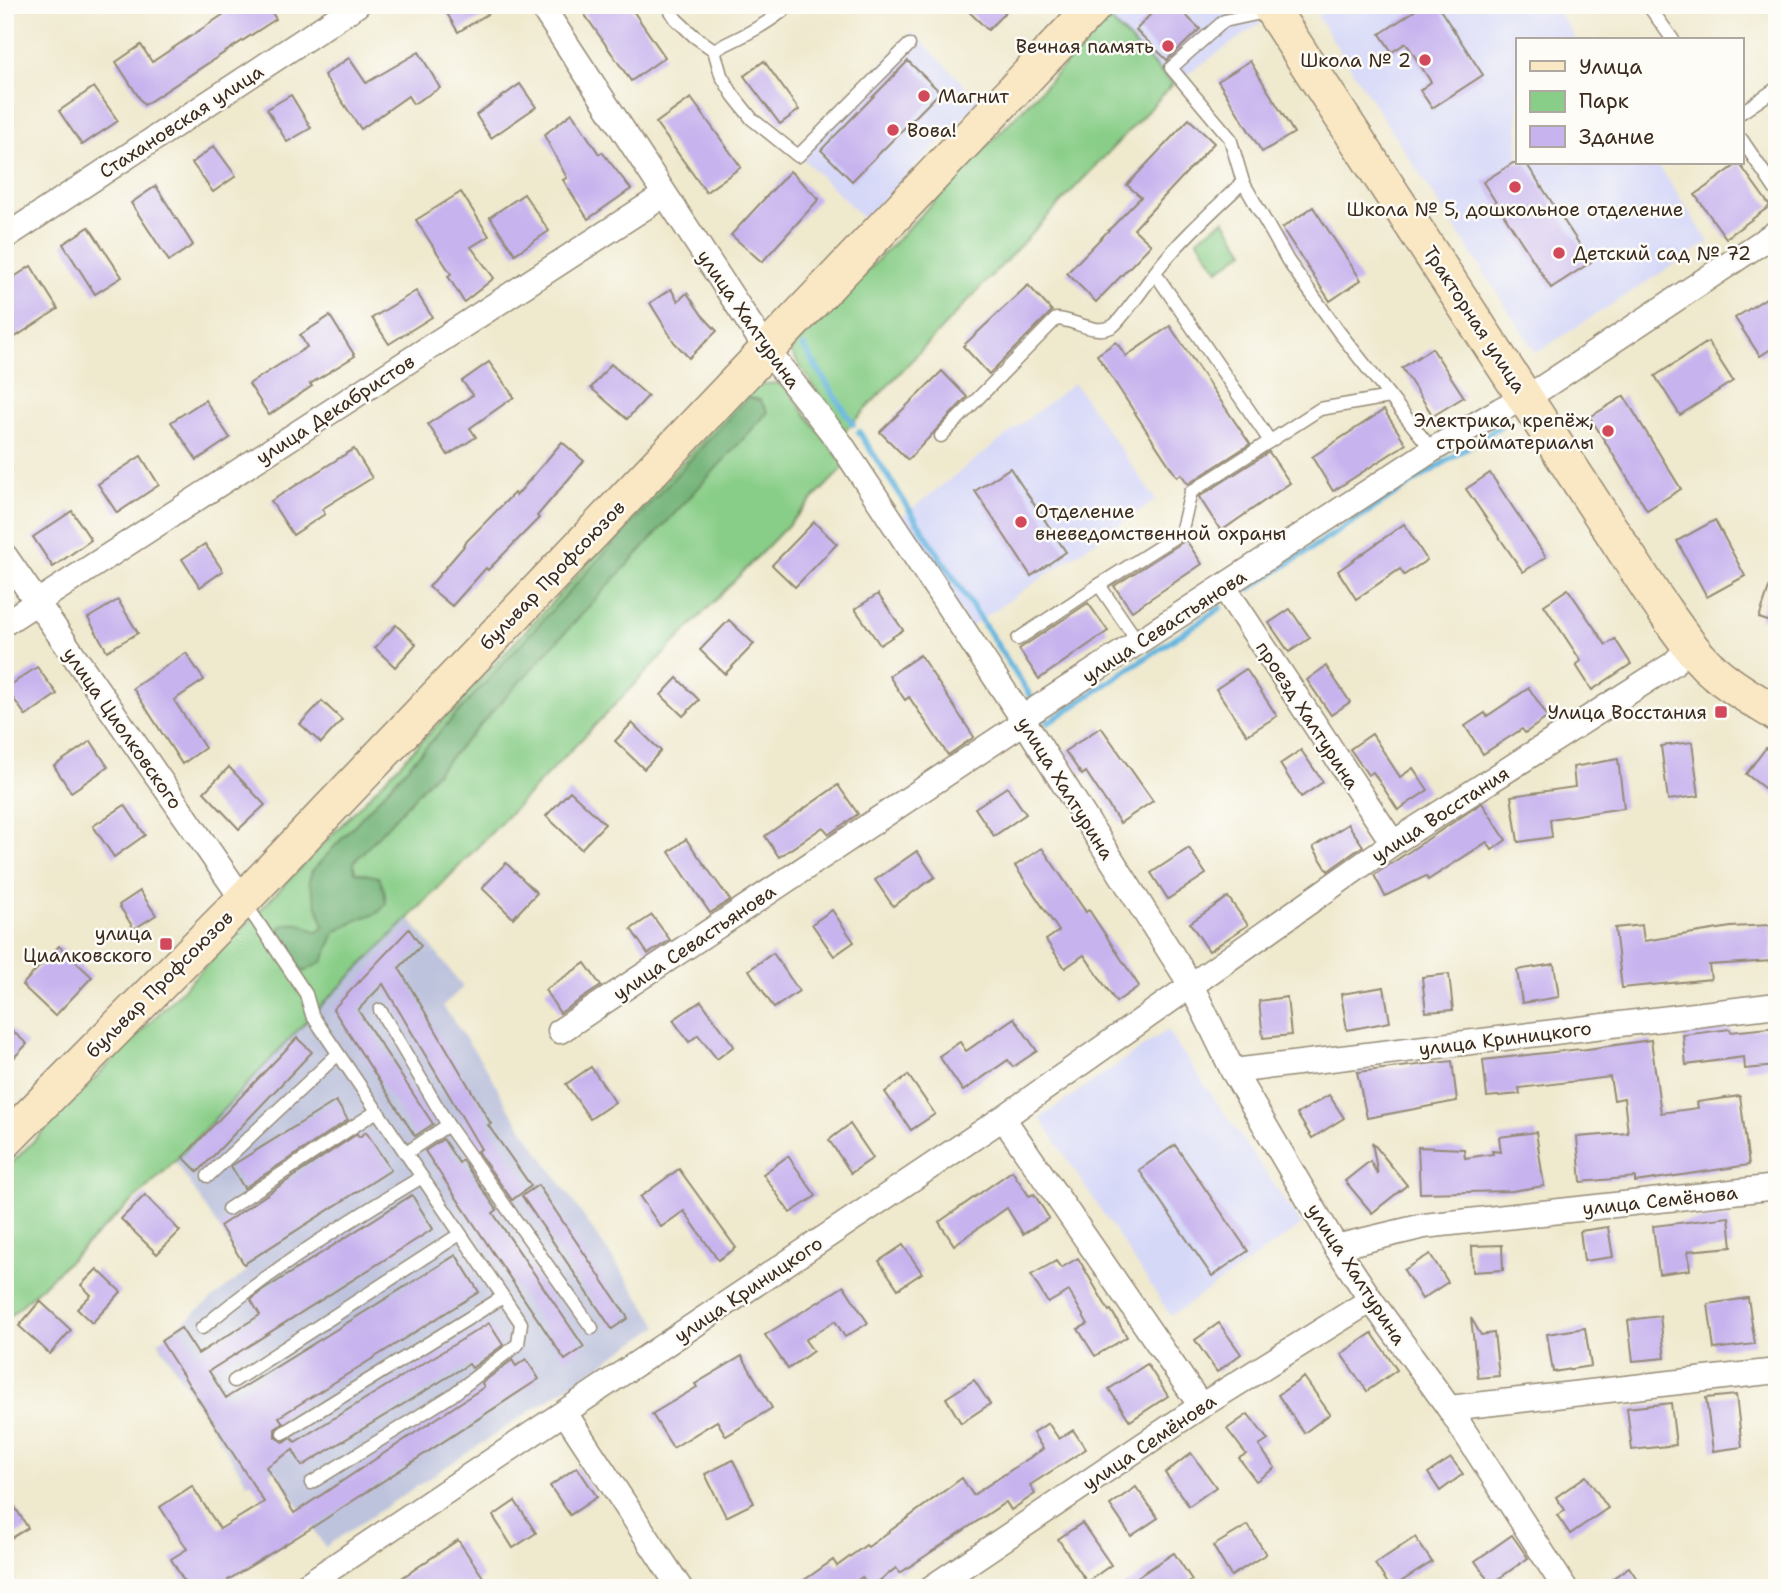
<svg xmlns="http://www.w3.org/2000/svg" width="1782" height="1593" font-family="'Shantell Sans',sans-serif">
<style>
.built{fill:#d6d8f8}
.industrial{fill:#bec3dd}
.green{fill:#89ce88;stroke:#627c53;stroke-width:2}
.forest{fill:#6eb174;stroke:#546e49;stroke-width:2}
.lines{fill:none;stroke-linecap:round;stroke-linejoin:round}
.stream{stroke:#65b5df;stroke-width:6}
.building{fill:#c7b4ee}
.service-casing{stroke:#958a76;stroke-width:15}
.minor-casing{stroke:#958a76;stroke-width:27}
.secondary-casing{stroke:#958a76;stroke-width:38}
.service{stroke:#fff;stroke-width:12}
.minor{stroke:#fff;stroke-width:24}
.secondary{stroke:#fae7c3;stroke-width:35}
.poi-dot{fill:#d1495b;stroke:#fdfcf7;stroke-width:2.5}
.labels{text-anchor:middle;stroke-width:5;stroke-linejoin:round;paint-order:stroke}
.poi-label{font-size:19px;fill:#3b2a1e;stroke:#fdfcf7;text-anchor:end}
.street-label{font-size:19px;fill:#3b2a1e;stroke:#fdfcf7}
</style>
<rect width="100%" height="100%" fill="#fdfcf7"/>
<filter id="ink" filterUnits="userSpaceOnUse"><feTurbulence type="fractalNoise" baseFrequency=".0143" numOctaves="2"/><feDisplacementMap in="SourceGraphic" scale="14" xChannelSelector="R" yChannelSelector="G"/><feConvolveMatrix kernelMatrix="1 2 1 2 8 2 1 2 1" color-interpolation-filters="sRGB"/></filter>
<filter id="wash" filterUnits="userSpaceOnUse"><feTurbulence type="fractalNoise" baseFrequency=".00686" numOctaves="4" result="noise"/><feDisplacementMap in="SourceGraphic" scale="28" xChannelSelector="R" yChannelSelector="G"/><feGaussianBlur stdDeviation="1.57" result="paint"/><feColorMatrix in="noise" values="0 0 0 0 0 0 0 0 0 0 0 0 0 0 0 0 0 1.4 0 .05"/><feComposite in="paint" operator="in"/></filter>
<g filter="url(#wash)">
<rect width="100%" height="100%" fill="#efe9ce"/>
<g class="built">
<polygon points="1122,5 1254,5 1265,20 1173,84 1109,19"/>
<polygon points="1333,5 1554,5 1576,40 1518,40 1518,163 1657,163 1709,242 1536,353 1317,16"/>
<polygon points="913,32 980,101 864,219 794,150"/>
<polygon points="1074,383 1156,500 970,627 900,518"/>
<polygon points="1167,1030 1302,1225 1171,1316 1040,1118"/>
</g>
<polygon class="industrial" points="409,918 463,987 443,1006 489,1072 506,1104 659,1326 325,1547 275,1470 247,1483 158,1342 247,1271 175,1161 312,1015"/>
<g class="green">
<polygon points="1109,19 1173,84 844,432 790,351"/>
<polygon points="1224,220 1245,251 1218,270 1197,239"/>
<polygon points="777,383 786,388 845,466 409,918 312,1015 175,1161 5,1321 5,1170 236,935 466,695 750,389 765,384"/>
</g>
<path class="forest" d="M748 397 760 400 768 412 354 862 355 872 379 877 384 890 386 904C375 919 370 913 357 920 349 925 345 928 336 931L323 961 304 972C290 960 279 946 280 927 295 920 303 924 317 932L324 927 309 881 312 871Z"/>
<g class="lines">
<g class="stream">
<polyline points="803,346 853,424"/>
<polyline points="859,432 1033,700"/>
<polyline points="1249,589 1500,426"/>
<polyline points="1045,718 1048,723 1220,608"/>
</g>
</g>
<g id="blocks">
<g class="building">
<polygon points="218,5 267,5 276,19 144,105 116,62 141,45 152,62 224,14"/>
<polygon points="442,5 502,5 458,32"/>
<polygon points="578,5 629,5 665,57 631,81"/>
<polygon points="962,5 1012,5 988,30"/>
<polygon points="1159,5 1175,5 1200,29 1167,60 1136,30"/>
<polygon points="1423,5 1437,5 1483,75 1432,108 1420,90 1431,82 1406,43 1392,52 1380,34"/>
<polygon points="419,52 440,88 413,104 408,96 361,129 324,75 349,58 366,83"/>
<polygon points="764,61 799,110 780,124 744,76"/>
<polygon points="908,61 940,92 852,181 821,150"/>
<polygon points="1250,61 1294,133 1262,152 1218,81"/>
<polygon points="520,84 536,107 491,138 476,115"/>
<polygon points="94,87 118,121 82,145 59,111"/>
<polygon points="291,95 311,128 287,142 267,109"/>
<polygon points="691,98 741,167 706,192 656,123"/>
<polygon points="572,113 599,154 602,152 631,189 588,219 563,180 567,178 544,135"/>
<polygon points="1189,119 1214,143 1134,229 1151,245 1096,302 1067,273 1141,197 1127,185"/>
<polygon points="214,146 236,176 213,192 192,163"/>
<polygon points="1513,163 1526,163 1591,262 1551,288 1483,182"/>
<polygon points="1739,163 1770,206 1726,238 1695,195"/>
<polygon points="790,171 819,199 762,262 731,235"/>
<polygon points="156,186 193,245 169,261 131,203"/>
<polygon points="461,192 489,236 471,247 494,278 464,302 448,276 451,274 416,220"/>
<polygon points="524,194 549,231 515,254 490,217"/>
<polygon points="1313,207 1361,280 1330,301 1282,228"/>
<polygon points="89,227 122,277 95,294 63,244"/>
<polygon points="31,266 58,309 12,339 5,328 5,283"/>
<polygon points="1028,285 1052,311 989,374 963,346"/>
<polygon points="671,289 678,301 687,293 702,315 717,331 689,358 674,342 650,303"/>
<polygon points="416,291 432,317 389,344 372,318"/>
<polygon points="1777,291 1777,345 1760,356 1735,318"/>
<polygon points="330,316 355,356 310,384 312,386 269,415 249,384 307,347 300,335"/>
<polygon points="1170,326 1250,444 1188,484 1181,474 1177,477 1097,355 1116,342 1126,356"/>
<polygon points="1708,342 1733,381 1680,415 1655,376"/>
<polygon points="1432,348 1464,397 1433,416 1402,368"/>
<polygon points="489,362 514,397 470,428 476,437 448,455 428,424 473,395 462,381"/>
<polygon points="611,364 648,396 627,419 591,388"/>
<polygon points="942,371 967,397 908,460 880,432"/>
<polygon points="1624,396 1681,489 1647,510 1590,417"/>
<polygon points="205,400 230,438 197,460 171,422"/>
<polygon points="1384,410 1406,444 1333,491 1312,457"/>
<polygon points="562,442 584,461 537,516 539,518 488,570 486,568 452,606 429,587 464,546 463,545 514,493 516,496"/>
<polygon points="354,449 372,478 322,509 325,514 293,535 271,501"/>
<polygon points="1269,452 1290,483 1221,531 1199,497"/>
<polygon points="141,456 159,485 117,513 98,484"/>
<polygon points="1010,468 1066,552 1031,576 975,491"/>
<polygon points="1490,473 1546,557 1523,572 1466,489"/>
<polygon points="72,511 91,540 53,567 33,537"/>
<polygon points="1715,520 1745,576 1707,597 1677,541"/>
<polygon points="814,522 837,544 795,587 772,565"/>
<polygon points="1404,524 1427,560 1404,575 1400,569 1356,599 1338,571"/>
<polygon points="1186,540 1202,564 1132,611 1114,586"/>
<polygon points="205,544 223,571 200,587 182,559"/>
<polygon points="1774,573 1777,573 1777,624 1759,618"/>
<polygon points="1568,589 1606,645 1615,639 1631,664 1592,690 1576,665 1581,661 1544,605"/>
<polygon points="878,594 903,630 880,645 855,609"/>
<polygon points="118,600 138,633 107,651 88,618"/>
<polygon points="1088,603 1108,631 1039,679 1019,649"/>
<polygon points="1290,609 1310,638 1289,652 1269,623"/>
<polygon points="729,620 754,644 725,674 700,650"/>
<polygon points="396,625 416,644 395,667 375,648"/>
<polygon points="186,653 204,680 174,700 205,748 182,764 133,688"/>
<polygon points="920,655 974,737 948,755 909,697 905,700 889,676"/>
<polygon points="1326,666 1350,702 1331,715 1307,680"/>
<polygon points="37,667 57,694 26,716 6,688"/>
<polygon points="1246,669 1277,716 1247,735 1216,689"/>
<polygon points="677,678 699,700 683,716 661,695"/>
<polygon points="1529,688 1548,717 1525,733 1522,729 1483,754 1465,726 1485,713 1487,716"/>
<polygon points="322,701 342,720 321,743 300,724"/>
<polygon points="632,723 661,751 644,769 615,741"/>
<polygon points="1101,727 1153,801 1120,823 1086,772 1082,775 1065,751"/>
<polygon points="1372,734 1400,777 1413,768 1428,790 1398,810 1373,772 1368,775 1350,749"/>
<polygon points="91,741 108,767 71,792 54,766"/>
<polygon points="1692,742 1699,796 1668,800 1661,746"/>
<polygon points="1766,748 1777,756 1777,798 1746,774"/>
<polygon points="1301,750 1323,782 1301,797 1280,764"/>
<polygon points="1618,759 1624,808 1550,819 1552,837 1518,842 1511,796 1575,787 1573,767"/>
<polygon points="229,767 265,805 239,829 204,792"/>
<polygon points="838,785 858,814 829,834 823,827 779,857 765,836"/>
<polygon points="1007,787 1026,814 994,836 975,808"/>
<polygon points="570,791 605,824 581,849 546,816"/>
<polygon points="1482,803 1506,840 1492,850 1487,842 1428,880 1426,876 1385,896 1374,875"/>
<polygon points="125,805 145,835 114,857 93,826"/>
<polygon points="1348,824 1363,846 1328,871 1313,847"/>
<polygon points="686,839 730,900 710,913 669,852"/>
<polygon points="1042,848 1086,912 1089,910 1139,986 1116,1002 1084,955 1065,968 1046,940 1059,931 1015,866"/>
<polygon points="1189,848 1206,874 1168,899 1151,873"/>
<polygon points="917,851 935,877 893,906 875,880"/>
<polygon points="506,863 537,893 513,918 482,888"/>
<polygon points="140,891 156,915 134,929 119,905"/>
<polygon points="1228,897 1248,925 1209,951 1190,923"/>
<polygon points="832,910 854,942 834,956 812,924"/>
<polygon points="652,915 670,940 648,954 631,929"/>
<polygon points="1642,925 1644,941 1731,927 1770,925 1772,961 1709,965 1711,979 1622,988 1615,928"/>
<polygon points="409,929 421,946 399,968 491,1124 488,1125 531,1186 512,1200 477,1151 481,1149 383,984 358,1010 433,1124 415,1136 333,1009"/>
<polygon points="59,946 92,977 55,1016 22,985"/>
<polygon points="773,953 799,991 774,1008 749,970"/>
<polygon points="585,963 601,986 560,1013 545,990"/>
<polygon points="1554,964 1559,997 1522,1003 1517,970"/>
<polygon points="1449,974 1453,1010 1426,1012 1422,977"/>
<polygon points="1384,987 1390,1022 1347,1030 1341,994"/>
<polygon points="1287,997 1291,1035 1263,1038 1259,1001"/>
<polygon points="701,1001 734,1046 717,1059 698,1035 689,1042 673,1020"/>
<polygon points="1014,1018 1037,1051 1013,1067 1008,1060 963,1091 939,1056 960,1042 966,1051"/>
<polygon points="5,1024 27,1044 5,1067"/>
<polygon points="1777,1027 1777,1066 1745,1069 1744,1057 1686,1065 1683,1035 1730,1029 1731,1032"/>
<polygon points="297,1038 312,1052 198,1172 183,1157"/>
<polygon points="1651,1040 1661,1113 1698,1108 1697,1102 1740,1096 1749,1165 1635,1182 1635,1177 1581,1182 1577,1137 1628,1133 1624,1098 1614,1100 1610,1077 1519,1088 1520,1094 1487,1097 1483,1060 1580,1049 1580,1050"/>
<polygon points="1452,1061 1457,1101 1367,1118 1357,1072"/>
<polygon points="591,1067 615,1102 590,1119 566,1084"/>
<polygon points="908,1075 935,1114 911,1130 885,1092"/>
<polygon points="1329,1095 1344,1118 1312,1138 1297,1114"/>
<polygon points="336,1101 348,1120 244,1188 231,1166"/>
<polygon points="850,1124 873,1158 851,1173 829,1140"/>
<polygon points="366,1132 391,1170 244,1264 220,1226 357,1134 359,1137"/>
<polygon points="1536,1132 1544,1186 1512,1191 1420,1193 1418,1147 1464,1149 1465,1158 1493,1154 1492,1151 1501,1152 1499,1137"/>
<polygon points="443,1139 459,1163 462,1160 497,1210 493,1213 584,1347 565,1360 425,1151"/>
<polygon points="1372,1142 1407,1185 1372,1213 1345,1181 1370,1161 1378,1175"/>
<polygon points="1175,1145 1248,1251 1212,1276 1139,1170"/>
<polygon points="788,1156 816,1196 790,1213 763,1174"/>
<polygon points="679,1169 736,1248 718,1260 684,1211 661,1227 640,1197"/>
<polygon points="1012,1171 1029,1196 1034,1194 1049,1218 1023,1234 1007,1208 954,1245 939,1222"/>
<polygon points="538,1185 628,1318 612,1329 522,1196"/>
<polygon points="145,1195 180,1231 157,1254 121,1219"/>
<polygon points="412,1195 433,1229 209,1371 226,1398 456,1255 479,1292 279,1417 283,1423 275,1429 275,1437 283,1442 292,1438 295,1442 489,1323 503,1345 472,1368 469,1364 302,1466 293,1450 266,1467 294,1513 484,1387 482,1383 512,1360 516,1366 526,1359 539,1379 313,1527 228,1580 233,1588 188,1588 171,1559 187,1549 160,1507 192,1486 220,1529 264,1502 161,1341 181,1328 198,1354 260,1315 251,1300 259,1293"/>
<polygon points="1729,1217 1732,1247 1688,1251 1690,1270 1659,1274 1653,1226"/>
<polygon points="1608,1227 1613,1257 1584,1261 1580,1231"/>
<polygon points="903,1245 922,1273 898,1289 879,1261"/>
<polygon points="1502,1245 1503,1270 1473,1272 1472,1246"/>
<polygon points="1430,1254 1448,1282 1422,1299 1404,1270"/>
<polygon points="1078,1258 1109,1311 1111,1310 1127,1337 1095,1356 1078,1329 1088,1324 1069,1291 1048,1303 1031,1275 1056,1261 1061,1268"/>
<polygon points="97,1269 121,1292 92,1323 77,1309 91,1295 81,1285"/>
<polygon points="844,1286 868,1323 845,1337 835,1321 805,1340 813,1351 788,1369 765,1335"/>
<polygon points="1748,1298 1755,1344 1714,1349 1708,1304"/>
<polygon points="40,1301 71,1330 50,1354 19,1326"/>
<polygon points="1660,1316 1665,1358 1633,1361 1628,1320"/>
<polygon points="1471,1318 1481,1335 1494,1333 1499,1376 1478,1378"/>
<polygon points="1219,1323 1241,1354 1217,1372 1195,1340"/>
<polygon points="1585,1328 1591,1366 1553,1372 1547,1334"/>
<polygon points="1372,1333 1397,1370 1367,1391 1341,1354"/>
<polygon points="742,1356 772,1408 726,1436 717,1421 673,1448 652,1414 697,1387 695,1384"/>
<polygon points="1147,1364 1168,1396 1130,1421 1109,1389"/>
<polygon points="1304,1377 1330,1414 1304,1433 1278,1395"/>
<polygon points="974,1380 990,1404 961,1423 946,1398"/>
<polygon points="1736,1395 1742,1447 1713,1451 1706,1398"/>
<polygon points="1671,1403 1676,1445 1632,1450 1627,1408"/>
<polygon points="1248,1414 1268,1440 1259,1446 1275,1468 1256,1481 1239,1458 1246,1454 1227,1429"/>
<polygon points="1048,1423 1059,1439 1073,1430 1086,1449 1030,1485 1035,1494 1011,1510 1006,1502 900,1573 896,1568 870,1588 862,1577 847,1588 793,1588 833,1560 837,1566 866,1545 868,1547 962,1478 973,1495 1043,1449 1033,1433"/>
<polygon points="1191,1453 1216,1487 1189,1506 1165,1473"/>
<polygon points="1451,1458 1463,1474 1440,1491 1428,1473"/>
<polygon points="733,1460 754,1503 726,1517 705,1474"/>
<polygon points="577,1467 597,1497 570,1515 550,1486"/>
<polygon points="1586,1476 1608,1508 1570,1534 1557,1515 1565,1510 1556,1497"/>
<polygon points="1136,1487 1158,1518 1131,1536 1110,1505"/>
<polygon points="5,1491 28,1528 5,1542"/>
<polygon points="515,1501 536,1533 513,1548 493,1516"/>
<polygon points="1082,1523 1111,1565 1087,1582 1058,1539"/>
<polygon points="1248,1525 1266,1554 1231,1576 1213,1546"/>
<polygon points="1512,1535 1528,1558 1491,1584 1475,1561"/>
<polygon points="1415,1537 1432,1562 1391,1588 1375,1564"/>
<polygon points="458,1540 483,1577 468,1588 387,1588"/>
<polygon points="1174,1553 1192,1580 1181,1588 1121,1588"/>
<polygon points="1629,1567 1643,1588 1599,1588"/>
</g>
</g>
</g>
<g filter="url(#ink)">
<use href="#blocks" fill-opacity="0" stroke="#958a76" stroke-width="2"/>
<g class="lines">
<g class="service-casing">
<g id="service">
<polyline points="667,5 676,19 694,36 714,50 721,75 733,95 752,119 798,156 909,45"/>
<polyline points="1648,5 1673,40"/>
<polyline points="1270,11 1224,21 1171,68 1230,138 1243,182 1288,261 1339,332 1432,450"/>
<path d="M714 50C741 37 767 25 790 5"/>
<polyline points="1742,112 1777,88"/>
<polyline points="1742,140 1777,192"/>
<polyline points="1155,273 1270,441"/>
<path d="M941 436 1056 319C1074 319 1095 336 1113 326 1121 321 1151 277 1160 266 1184 236 1215 209 1243 182"/>
<polyline points="1018,639 1099,585"/>
<polyline points="1138,642 1099,585 1181,533 1191,492 1320,409 1390,397"/>
<polyline points="245,903 306,994 312,1015 521,1323 518,1344 451,1396 311,1483"/>
<polyline points="380,1010 448,1125 592,1328"/>
<polyline points="406,1153 448,1125"/>
<polyline points="208,1176 338,1054"/>
<polyline points="228,1209 377,1111"/>
<path d="M202 1328C270 1270 345 1223 422 1177"/>
<polyline points="234,1381 460,1234"/>
<polyline points="283,1433 503,1297"/>
</g>
</g>
<g class="minor-casing">
<g id="minor">
<polyline points="541,5 767,350 841,444 1022,718 1191,985 1233,1071 1336,1247 1371,1300 1449,1408 1565,1588"/>
<polyline points="5,237 357,5"/>
<polyline points="5,556 243,900"/>
<polyline points="1224,587 1393,843"/>
<polyline points="5,623 664,195"/>
<polyline points="560,1031 1015,728 1022,718 1432,450 1500,410 1542,388 1777,232"/>
<polyline points="1233,1071 1777,1005"/>
<polyline points="1003,1118 1201,1406"/>
<polyline points="1336,1247 1424,1226 1777,1187"/>
<polyline points="1449,1408 1777,1371"/>
<polyline points="565,1413 680,1588"/>
<polyline points="302,1588 1003,1118 1393,843 1673,664 1690,646"/>
<polyline points="931,1588 1201,1406 1371,1300"/>
</g>
</g>
<g class="secondary-casing">
<g id="secondary">
<path d="M1269 5 1654 596C1669 617 1683 639 1700 658 1720 681 1751 698 1777 714"/>
<polyline points="5,1141 243,900 1095,5"/>
</g>
</g>
<use href="#service" class="service"/>
<use href="#minor" class="minor"/>
<use href="#secondary" class="secondary"/>
</g>
</g>
<g class="poi-dot">
<circle cx="1168" cy="46" r="7"/>
<circle cx="1425" cy="60" r="7"/>
<circle cx="924" cy="96" r="7"/>
<circle cx="893" cy="130" r="7"/>
<circle cx="1515" cy="187" r="7"/>
<circle cx="1559" cy="253" r="7"/>
<circle cx="1608" cy="431" r="7"/>
<circle cx="1021" cy="522" r="7"/>
<rect x="1714" y="705" width="14" height="14" rx="3.5"/>
<rect x="159" y="937" width="14" height="14" rx="3.5"/>
</g>
<g class="labels">
<g class="poi-label">
<text x="1154" y="53">Вечная память</text>
<text x="1411" y="67">Школа № 2</text>
<text x="938" y="103" text-anchor="start">Магнит</text>
<text x="907" y="137" text-anchor="start">Вова!</text>
<text x="1515" y="216" text-anchor="middle">Школа № 5, дошкольное отделение</text>
<text x="1573" y="260" text-anchor="start">Детский сад № 72</text>
<text x="1594" y="427">Электрика, крепёж,<tspan x="1594" dy="22">стройматериалы</tspan></text>
<text x="1035" y="518" text-anchor="start">Отделение<tspan x="1035" dy="22">вневедомственной охраны</tspan></text>
<text x="1707" y="719">Улица Восстания</text>
<text x="152" y="940">улица<tspan x="152" dy="22">Циалковского</tspan></text>
</g>
<g class="street-label">
<text transform="translate(181 121) rotate(-33)" y="7">Стахановская улица</text>
<text transform="translate(749 319) rotate(55)" y="7">улица Халтурина</text>
<text transform="translate(1475 319) rotate(57)" y="7">Тракторная улица</text>
<text transform="translate(335 409) rotate(-33)" y="7">улица Декабристов</text>
<text transform="translate(552 575) rotate(-46)" y="7">бульвар Профсоюзов</text>
<text transform="translate(1164 626) rotate(-33)" y="7">улица Севастьянова</text>
<text transform="translate(1308 715) rotate(57)" y="7">проезд Халтурина</text>
<text transform="translate(123 728) rotate(55)" y="7">улица Циолковского</text>
<text transform="translate(1066 788) rotate(58)" y="7">улица Халтурина</text>
<text transform="translate(1440 814) rotate(-33)" y="7">улица Восстания</text>
<text transform="translate(694 942) rotate(-34)" y="7">улица Севастьянова</text>
<text transform="translate(159 984) rotate(-45)" y="7">бульвар Профсоюзов</text>
<text transform="translate(1505 1038) rotate(-7)" y="7">улица Криницкого</text>
<text transform="translate(1660 1200) rotate(-6)" y="7">улица Семёнова</text>
<text transform="translate(1357 1274) rotate(57)" y="7">улица Халтурина</text>
<text transform="translate(748 1289) rotate(-34)" y="7">улица Криницкого</text>
<text transform="translate(1149 1442) rotate(-34)" y="7">улица Семёнова</text>
</g>
</g>
<rect width="1782" height="1593" fill="none" stroke="#fdfcf7" stroke-width="28"/>
<rect x="1516" y="38" width="228" height="126" fill="#fdfcf7" stroke="#afa8a0" stroke-width="2"/>
<rect x="1530" y="61" width="35" height="10" fill="#fae7c3" stroke="#afa8a0" stroke-width="2"/>
<text x="1579" y="74" font-size="21" fill="#3b2a1e">Улица</text>
<rect x="1530" y="91" width="35" height="21" fill="#89ce88" stroke="#afa8a0" stroke-width="2"/>
<text x="1579" y="108" font-size="21" fill="#3b2a1e">Парк</text>
<rect x="1530" y="126" width="35" height="21" fill="#c7b4ee" stroke="#afa8a0" stroke-width="2"/>
<text x="1579" y="144" font-size="21" fill="#3b2a1e">Здание</text>
</svg>
